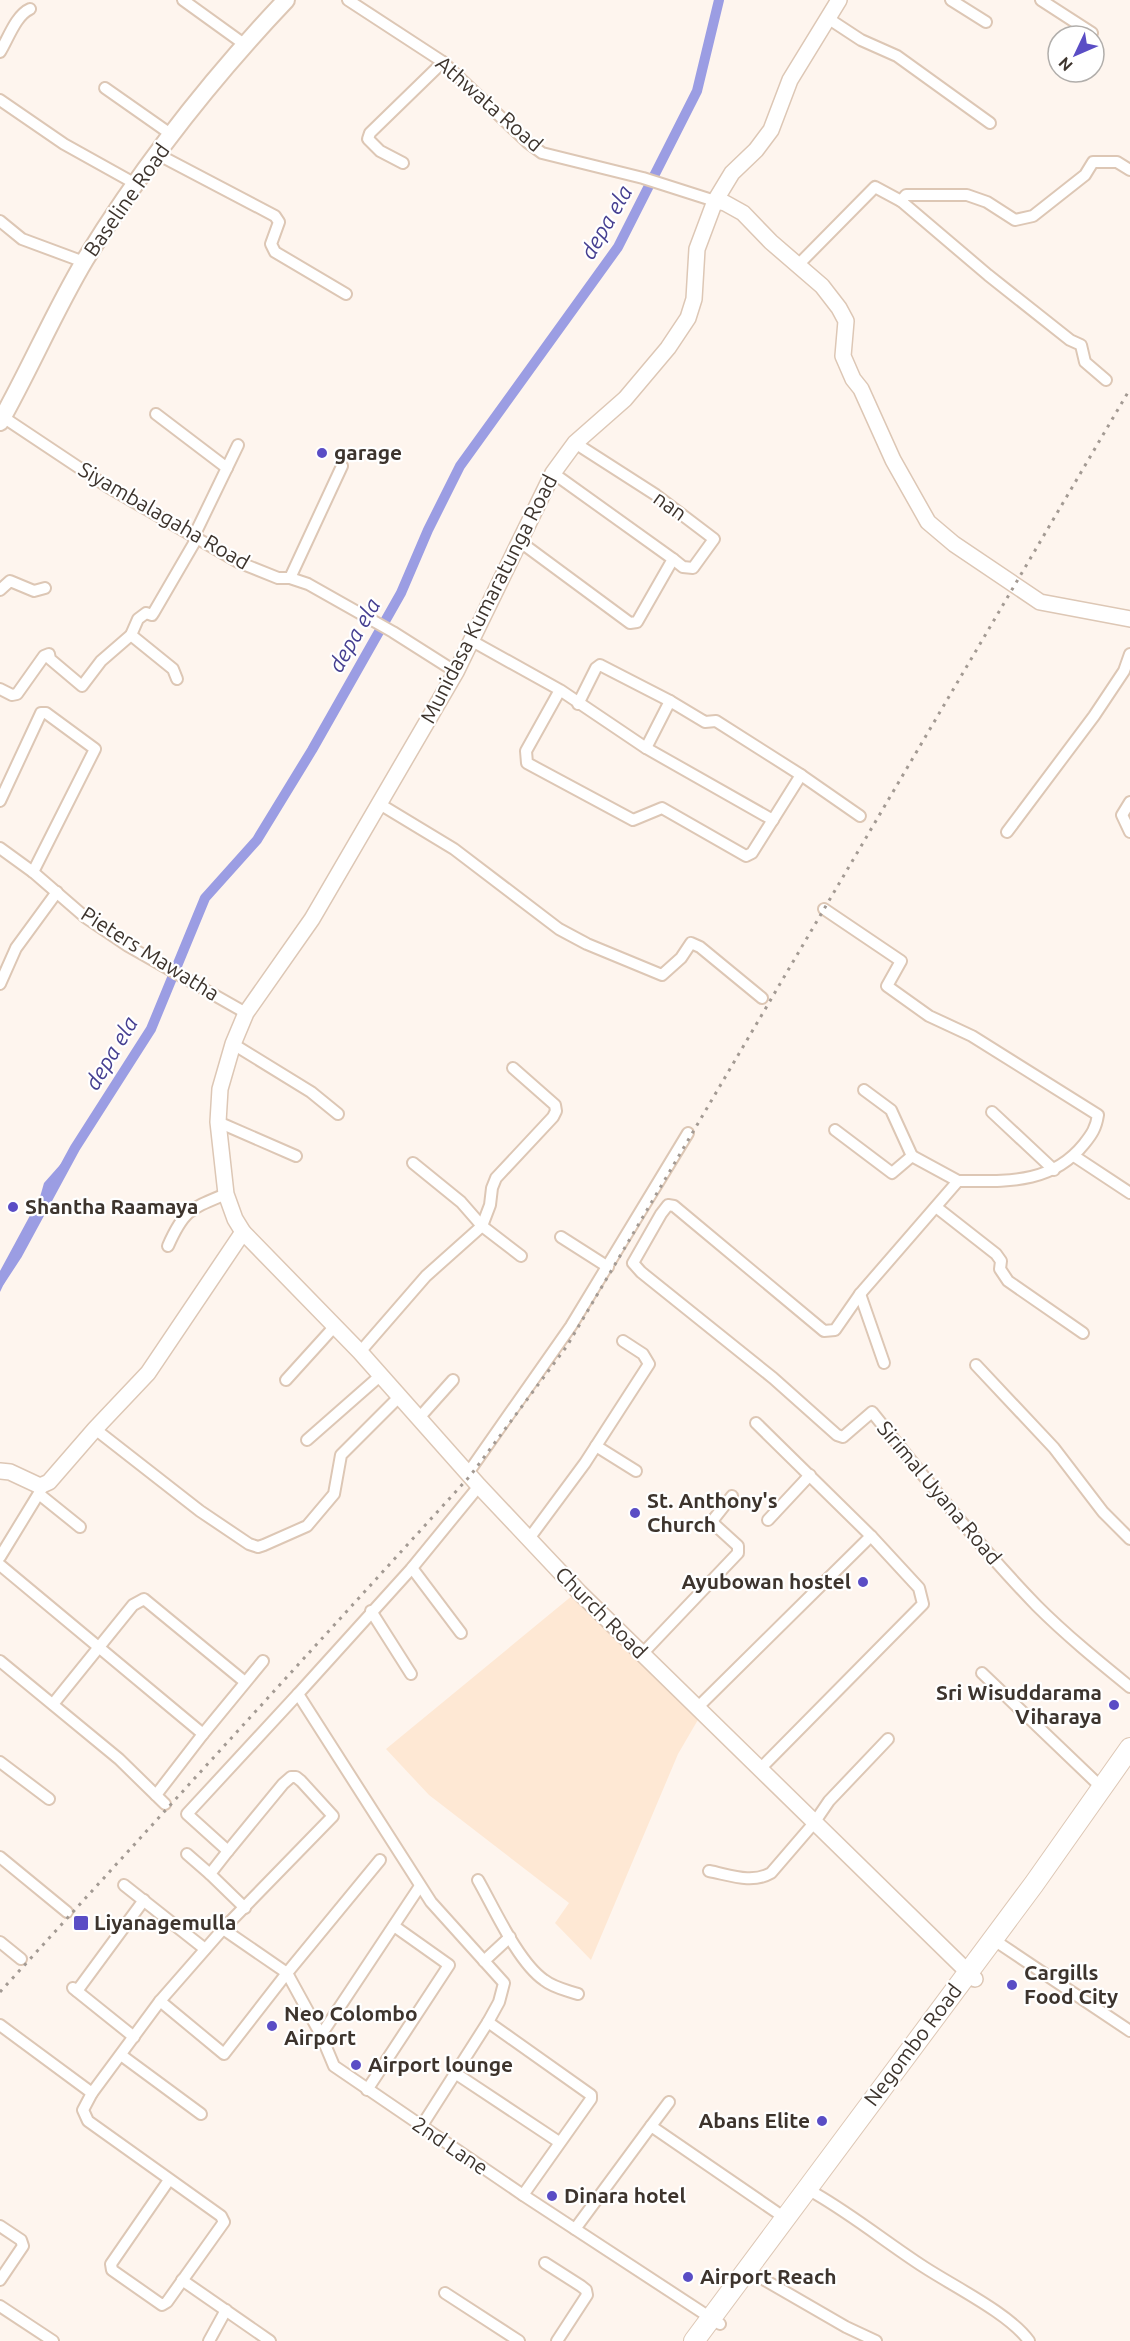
<svg xmlns="http://www.w3.org/2000/svg" width="1130" height="2341" font-family="Ubuntu,sans-serif">
<style>
.built{fill:#fee8d4}
.water{fill:#9b9de3}
.lines{fill:none;stroke-linecap:round;stroke-linejoin:round}
.canal{stroke:#9b9de3;stroke-width:10}
.street-casing{stroke:#ddc7b5;stroke-width:14}
.secondary-casing{stroke:#ddc7b5;stroke-width:18}
.primary-casing{stroke:#ddc7b5;stroke-width:20}
.highway-casing{stroke:#ddc7b5;stroke-width:22}
.street{stroke:#fff;stroke-width:10}
.secondary{stroke:#fff;stroke-width:15}
.primary{stroke:#fff;stroke-width:16}
.highway{stroke:#fff;stroke-width:20}
.rail{stroke:#a39a93;stroke-width:3;stroke-dasharray:3 6;stroke-linecap:butt}
.poi-dot{fill:#5a4dc5;stroke:#fff;stroke-width:2}
.labels{text-anchor:middle;stroke-width:4.5;stroke-linejoin:round;paint-order:stroke}
.street-label{font-size:21px;fill:#3d342d;stroke:#fff}
.poi-label{font-size:21px;font-weight:bold;fill:#3d342d;stroke:#fff;text-anchor:start}
.water-label{font-size:22px;font-style:italic;fill:#453f91;stroke:#fff}
</style>
<rect width="100%" height="100%" fill="#fef5ee"/>
<polygon class="built" points="573,1595 699,1718 678,1754 591,1960 555,1923 569,1903 429,1795 386,1749"/>
<polygon class="water" points="75,1148 50,1188 0,1292 0,1271 40,1197 44,1183"/>
<g class="lines">
<polyline class="canal" points="0,1281 17,1255 75,1148 151,1029 205,898 257,840 312,750 401,593 428,530 460,466 618,247 697,91 719,0"/>
<g class="street-casing">
<g id="street">
<polyline points="183,0 244,44"/>
<polyline points="348,0 443,62 527,142 542,153 643,178 715,201"/>
<polyline points="951,0 986,22"/>
<polyline points="1041,0 1092,33"/>
<polyline points="829,19 861,40 897,56 990,123"/>
<path d="M0 52C8 39 16 15 30 9"/>
<polyline points="105,88 172,135"/>
<polyline points="0,100 64,144 134,183"/>
<polyline points="157,154 275,216 279,222 271,244 275,252 346,294"/>
<polyline points="403,163 380,151 368,139 370,133 443,62"/>
<polyline points="901,201 988,275 1070,340 1081,345 1085,362 1106,380"/>
<polyline points="0,221 22,239 84,262"/>
<polyline points="798,265 875,187 901,201 906,195 967,195 987,202 1015,220 1033,216 1085,175 1093,162 1117,162 1130,170"/>
<polyline points="156,414 227,468"/>
<polyline points="3,417 108,487 238,562 278,578 290,578 308,584 393,632 456,672"/>
<polyline points="575,443 656,495 714,539 693,568 683,567 673,559"/>
<polyline points="194,536 238,445"/>
<polyline points="519,541 630,623 637,622 673,559 553,473"/>
<polyline points="290,578 342,466"/>
<polyline points="0,590 10,581 34,591 45,588"/>
<polyline points="131,635 173,669 177,679"/>
<polyline points="472,641 560,690 646,748 670,701 705,722 716,721 801,775 752,853 746,856 662,808 633,820 527,763 526,751 560,690"/>
<polyline points="0,689 12,695 17,694 44,656 49,654 50,659 82,686 101,661 131,635 138,619 146,613 152,615 154,612 197,538"/>
<polyline points="578,704 596,668 600,665 670,701"/>
<polyline points="646,748 773,820"/>
<polyline points="801,775 860,816"/>
<polyline points="0,801 41,713 46,713 95,749 33,872"/>
<polyline points="1130,802 1122,815 1130,832"/>
<polyline points="378,803 454,849 559,929 587,944 662,975 681,958 691,943 700,947 762,998"/>
<polyline points="1007,832 1094,716 1124,671 1130,654"/>
<polyline points="0,848 33,872 85,917 128,946 246,1013"/>
<path d="M824 909 901 961 887 986 929 1016 972 1036 1098 1115C1096 1128 1092 1134 1084 1144 1051 1185 1005 1181 958 1181L860 1294 835 1330 824 1331 674 1206 668 1205 661 1214 633 1263 641 1272 773 1378 837 1435 843 1437 872 1412C925 1478 978 1545 1037 1606 1066 1635 1098 1661 1130 1687"/>
<polyline points="0,984 16,948 57,892"/>
<polyline points="233,1044 311,1092 338,1114"/>
<polyline points="864,1090 891,1110 912,1156"/>
<polyline points="992,1112 1054,1170"/>
<polyline points="218,1122 296,1156"/>
<polyline points="835,1130 892,1173 912,1156 958,1181"/>
<polyline points="1074,1156 1130,1193"/>
<polyline points="413,1163 461,1202 482,1226 521,1256"/>
<polyline points="936,1207 996,1254 1001,1261 1000,1269 1008,1281 1083,1333"/>
<polyline points="561,1237 608,1267"/>
<path d="M168 1246C184 1210 190 1209 226 1194"/>
<polyline points="860,1294 884,1363"/>
<polyline points="360,1352 426,1276 482,1226 490,1205 492,1188 496,1178 553,1117 556,1111 555,1105 513,1068"/>
<polyline points="976,1365 1054,1448 1103,1512 1130,1539"/>
<polyline points="286,1380 334,1327"/>
<polyline points="419,1418 453,1380"/>
<polyline points="756,1423 871,1536 919,1588 923,1604 759,1770"/>
<polyline points="95,1429 200,1511 249,1544 258,1547 264,1545 307,1526 334,1494 341,1455 400,1396"/>
<polyline points="307,1440 381,1375"/>
<polyline points="596,1446 636,1471"/>
<polyline points="468,1473 571,1326 688,1133"/>
<polyline points="479,1486 412,1568 298,1694 431,1902 504,1983 499,2002 488,2022"/>
<polyline points="39,1494 80,1527"/>
<polyline points="768,1520 810,1475"/>
<polyline points="528,1540 585,1463 649,1364 643,1354 623,1341"/>
<polyline points="0,1557 44,1485"/>
<polyline points="0,1565 203,1734"/>
<polyline points="412,1568 461,1633"/>
<polyline points="371,1611 411,1674"/>
<polyline points="642,1654 738,1553 738,1546 715,1525 713,1520 732,1496"/>
<polyline points="0,1661 119,1759 165,1804"/>
<polyline points="982,1673 1101,1787"/>
<polyline points="53,1704 133,1605 144,1599 245,1682"/>
<polyline points="698,1707 871,1536"/>
<polyline points="0,1762 49,1799"/>
<polyline points="156,1795 203,1734 263,1661"/>
<polyline points="187,1854 210,1874"/>
<polyline points="0,1857 67,1912"/>
<path d="M709 1871C730 1875 752 1884 771 1873L814 1823 829 1801 888 1739"/>
<path d="M478 1880C494 1908 518 1962 544 1980 554 1988 566 1990 578 1994"/>
<polyline points="124,1885 205,1949"/>
<polyline points="245,1908 210,1874 228,1851 187,1814 298,1694"/>
<polyline points="223,1929 287,1973 321,2035 334,2066 523,2195 720,2324"/>
<polyline points="0,1942 21,1959"/>
<polyline points="1000,1944 1130,2031"/>
<polyline points="484,1961 510,1937"/>
<polyline points="73,1988 134,2037"/>
<polyline points="77,1991 144,1900"/>
<polyline points="160,2001 224,2054 287,1973 380,1860"/>
<polyline points="0,2025 92,2093"/>
<polyline points="321,2035 420,1886"/>
<polyline points="121,2055 201,2114"/>
<polyline points="455,2073 559,2142"/>
<polyline points="367,2090 449,1965 394,1926"/>
<polyline points="651,2126 669,2102"/>
<polyline points="421,2127 488,2022 591,2095 591,2099 523,2195"/>
<polyline points="169,2180 111,2264 112,2270 162,2305 167,2302 224,2222 221,2216 88,2121 83,2110 92,2093 160,2001 223,1929 333,1816 301,1781 296,1777 291,1777 283,1784 228,1851"/>
<path d="M816 2194C854 2216 887 2243 924 2267 953 2286 1010 2314 1029 2341"/>
<polyline points="0,2226 21,2240 23,2246 0,2280"/>
<polyline points="575,2229 651,2126 785,2218"/>
<polyline points="545,2263 581,2286 586,2290 587,2295 557,2341"/>
<polyline points="756,2275 846,2327 876,2341"/>
<polyline points="182,2280 270,2341"/>
<polyline points="445,2293 519,2341"/>
<polyline points="0,2306 53,2341"/>
<polyline points="209,2341 226,2310"/>
</g>
</g>
<g class="secondary-casing">
<g id="secondary">
<polyline points="839,0 790,80 771,130 756,150 732,173 715,201 697,249 694,299 688,318 668,348 625,399 575,443 553,473 456,672 312,919 246,1013 233,1044 220,1089 218,1122 226,1194 235,1219 243,1232 360,1352 479,1486 579,1592 975,1979"/>
<polyline points="715,201 725,203 743,213 771,242 822,286 839,308 846,321 843,356 853,379 861,389 893,460 928,522 954,544 1040,602 1130,619"/>
<polyline points="0,1471 10,1472 40,1486 49,1482 95,1429 148,1373 243,1232"/>
</g>
</g>
<g class="primary-casing">
<path id="primary" d="M0 422C30 369 54 312 85 260 142 167 211 79 286 0"/>
</g>
<g class="highway-casing">
<polyline id="highway" points="694,2341 1034,1884 1130,1748"/>
</g>
<use href="#street" class="street"/>
<use href="#secondary" class="secondary"/>
<use href="#primary" class="primary"/>
<use href="#highway" class="highway"/>
<polyline class="rail" points="0,1992 470,1476 567,1346 1130,389"/>
</g>
<g class="poi-dot">
<circle cx="322" cy="453" r="6"/>
<circle cx="13" cy="1207" r="6"/>
<circle cx="635" cy="1513" r="6"/>
<circle cx="863" cy="1582" r="6"/>
<circle cx="1114" cy="1705" r="6"/>
<rect x="73" y="1915" width="16" height="16" rx="3"/>
<circle cx="1012" cy="1985" r="6"/>
<circle cx="272" cy="2026" r="6"/>
<circle cx="356" cy="2065" r="6"/>
<circle cx="822" cy="2121" r="6"/>
<circle cx="552" cy="2196" r="6"/>
<circle cx="688" cy="2277" r="6"/>
</g>
<g class="labels">
<g class="street-label">
<text transform="translate(489 104) rotate(41)" y="7">Athwata Road</text>
<text transform="translate(127 200) rotate(-55)" y="7">Baseline Road</text>
<text transform="translate(670 506) rotate(36)" y="7">nan</text>
<text transform="translate(164 516) rotate(30)" y="7">Siyambalagaha Road</text>
<text transform="translate(489 599) rotate(-63)" y="7">Munidasa Kumaratunga Road</text>
<text transform="translate(150 954) rotate(32)" y="7">Pieters Mawatha</text>
<text transform="translate(939 1493) rotate(50)" y="7">Sirimal Uyana Road</text>
<text transform="translate(601 1613) rotate(45)" y="7">Church Road</text>
<text transform="translate(913 2045) rotate(-53)" y="7">Negombo Road</text>
<text transform="translate(450 2146) rotate(34)" y="7">2nd Lane</text>
</g>
<g class="poi-label">
<text x="334" y="460">garage</text>
<text x="25" y="1214">Shantha Raamaya</text>
<text x="647" y="1508">St. Anthony's<tspan x="647" dy="24">Church</tspan></text>
<text x="851" y="1589" text-anchor="end">Ayubowan hostel</text>
<text x="1102" y="1700" text-anchor="end">Sri Wisuddarama<tspan x="1102" dy="24">Viharaya</tspan></text>
<text x="94" y="1930">Liyanagemulla</text>
<text x="1024" y="1980">Cargills<tspan x="1024" dy="24">Food City</tspan></text>
<text x="284" y="2021">Neo Colombo<tspan x="284" dy="24">Airport</tspan></text>
<text x="368" y="2072">Airport lounge</text>
<text x="810" y="2128" text-anchor="end">Abans Elite</text>
<text x="564" y="2203">Dinara hotel</text>
<text x="700" y="2284">Airport Reach</text>
</g>
<g class="water-label">
<text transform="translate(606 222) rotate(-60)" y="8">depa ela</text>
<text transform="translate(354 635) rotate(-60)" y="8">depa ela</text>
<text transform="translate(111 1053) rotate(-59)" y="8">depa ela</text>
</g>
</g>
<g transform="translate(1076 54) rotate(226)"><circle r="28" fill="#ffffff" stroke="#b1aeab" stroke-width="1.5"/>
<path d="M0-4.5L10 22L0 15L-10 22Z" fill="#5a4dc5"/>
<text y="-9" font-size="16" font-weight="bold" text-anchor="middle" fill="#3d342d">N</text>
</g>
</svg>
